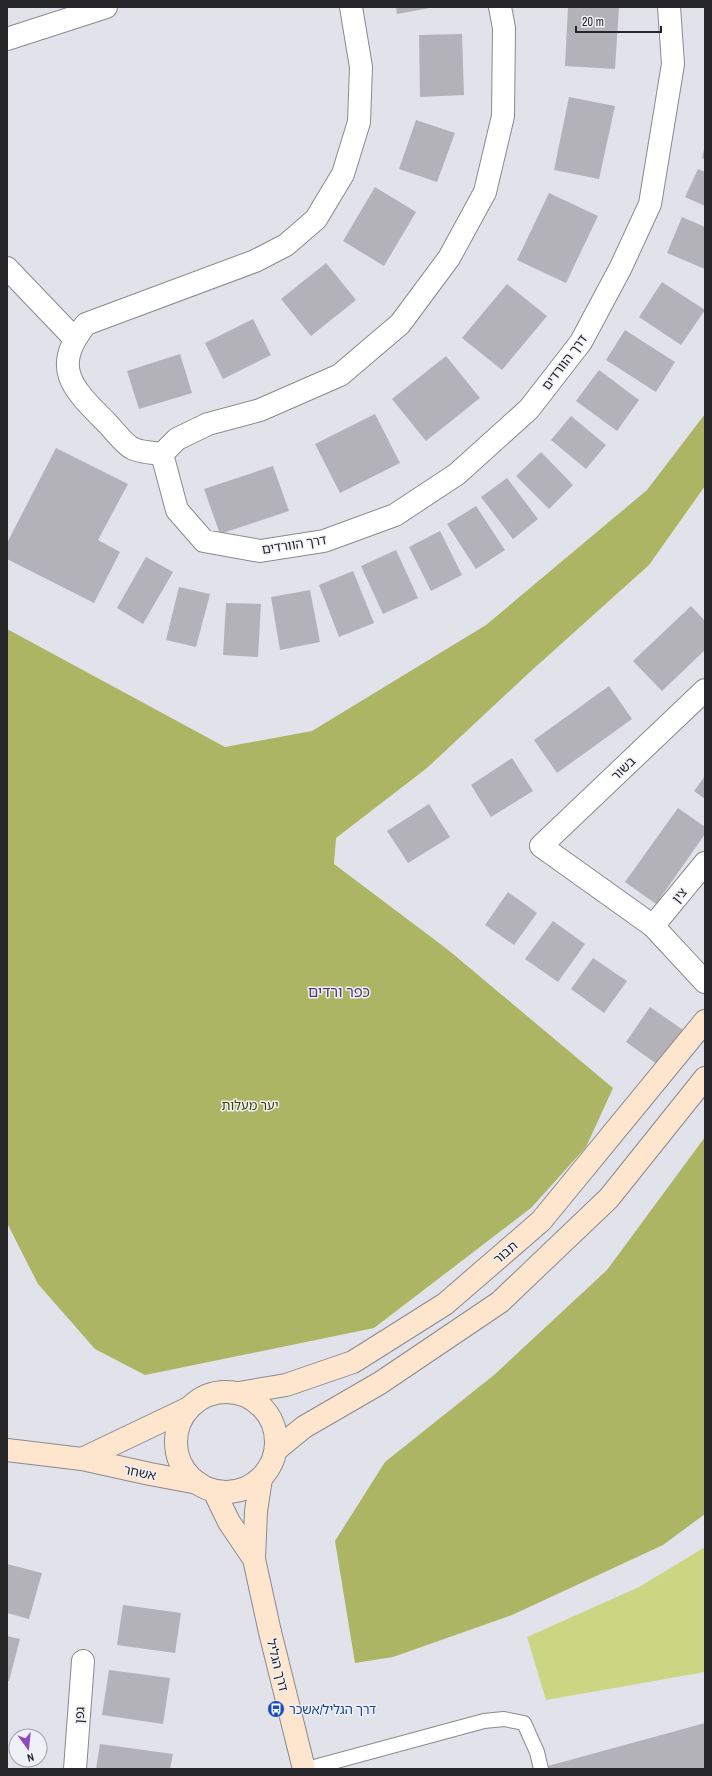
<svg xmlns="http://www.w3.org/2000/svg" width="712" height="1776" font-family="'Archivo Narrow','Noto Sans Hebrew',sans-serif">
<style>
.green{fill:#cbd683}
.forest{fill:#abb563}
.building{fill:#b2b2b8}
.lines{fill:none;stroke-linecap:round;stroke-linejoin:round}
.lane-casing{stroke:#898a90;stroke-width:16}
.street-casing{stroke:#898a90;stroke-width:24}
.secondary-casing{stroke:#898a90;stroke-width:24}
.lane{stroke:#fff;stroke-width:14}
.street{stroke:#fff;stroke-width:22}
.secondary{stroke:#fde5ce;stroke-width:22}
.labels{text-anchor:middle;stroke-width:3;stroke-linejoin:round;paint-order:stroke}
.street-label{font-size:13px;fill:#262628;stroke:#f0f0f7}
.park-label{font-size:13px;fill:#3c4100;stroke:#f0f0f7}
.transit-label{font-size:13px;fill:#164399;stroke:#f0f0f7;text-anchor:start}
.quarter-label{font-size:15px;fill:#563771;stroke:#f0f0f7}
</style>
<rect width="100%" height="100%" fill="#e2e3ea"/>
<polygon class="green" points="705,1547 705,1672 546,1700 527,1637 639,1587"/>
<g class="forest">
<polygon points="705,414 705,486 649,565 531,671 427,768 336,838 334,864 447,949 613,1088 586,1147 531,1208 374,1328 145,1375 95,1349 38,1284 7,1223 7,629 225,747 312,731 486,625 647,490"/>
<polygon points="705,1137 705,1514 663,1545 512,1615 393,1657 355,1663 335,1541 385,1462 494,1375 607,1270"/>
</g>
<g class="building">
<polygon points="396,7 430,7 430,8 397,14"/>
<polygon points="568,7 619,7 615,69 565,66"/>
<polygon points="462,34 464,95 420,97 419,35"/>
<polygon points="569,97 615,106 599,179 554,170"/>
<polygon points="416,120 455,133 437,182 399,169"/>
<polygon points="704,149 705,149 705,159 702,158"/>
<polygon points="698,169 705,172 705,206 685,197"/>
<polygon points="375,187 416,212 384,266 343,241"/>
<polygon points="549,193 598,216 566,283 517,260"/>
<polygon points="682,217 705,227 705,269 667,253"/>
<polygon points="326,263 356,300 311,336 281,299"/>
<polygon points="662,282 705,310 681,345 639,317"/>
<polygon points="507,284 547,316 502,370 462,338"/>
<polygon points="253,319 271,355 223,379 205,343"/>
<polygon points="625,330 675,362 656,392 606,360"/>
<polygon points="180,354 192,393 139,409 127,371"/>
<polygon points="446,356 480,398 426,441 392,399"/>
<polygon points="599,370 639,400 617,431 576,401"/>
<polygon points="375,414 400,463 340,493 315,444"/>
<polygon points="571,416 606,445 586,469 551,440"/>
<polygon points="56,448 128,484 98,540 120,552 94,603 7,559 7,543"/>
<polygon points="541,452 573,485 549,509 516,476"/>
<polygon points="273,466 289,511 220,534 204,489"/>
<polygon points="507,478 538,519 513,539 481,497"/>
<polygon points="476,506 505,550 476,569 447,524"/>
<polygon points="440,531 462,575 431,591 409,547"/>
<polygon points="396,550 418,598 383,614 361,566"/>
<polygon points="146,557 173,572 143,624 117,608"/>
<polygon points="353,571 374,623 339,637 319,585"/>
<polygon points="179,587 210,594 196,647 166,640"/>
<polygon points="310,590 320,642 280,650 271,597"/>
<polygon points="226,603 261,604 258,657 223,655"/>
<polygon points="691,606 705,621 705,650 662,691 633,661"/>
<polygon points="609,686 632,719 557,773 534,740"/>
<polygon points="512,758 533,791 491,817 471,785"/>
<polygon points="705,776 705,799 694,791"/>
<polygon points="429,804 450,837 408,863 387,831"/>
<polygon points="678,808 705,827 705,834 656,904 625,882"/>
<polygon points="508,892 537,913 514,945 485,925"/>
<polygon points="553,921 585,944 558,982 525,959"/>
<polygon points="593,958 627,981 604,1013 571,989"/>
<polygon points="650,1007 686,1032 661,1067 626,1042"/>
<polygon points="7,1564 42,1573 29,1619 7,1613"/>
<polygon points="123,1605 181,1613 175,1653 117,1645"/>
<polygon points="7,1636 20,1639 9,1681 7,1681"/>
<polygon points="109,1670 170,1678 163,1724 102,1715"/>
<polygon points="705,1723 705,1769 549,1769 548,1766"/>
<polygon points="100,1744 173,1754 170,1769 96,1769"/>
</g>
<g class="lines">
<g class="lane-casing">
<polyline id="lane" points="307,1769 484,1721 504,1719 524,1723 537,1752 541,1769"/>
</g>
<g class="street-casing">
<g id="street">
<polyline points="500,7 504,28 503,116 485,192 449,258 400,324 340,375 260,410 208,424 177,439 162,454 177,510 204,541 260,551 324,541 395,515 457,474 529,409 581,342 621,267 650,204 673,64 669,7"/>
<polyline points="7,39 106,7"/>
<polyline points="7,268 74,338"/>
<path d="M162 454C154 453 138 452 132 448 124 444 113 429 106 422 73 389 50 368 86 324L255 261 286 245 316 219 343 174 359 122 361 67 351 7"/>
<polyline points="705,690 541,846 653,926 705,982"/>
<polyline points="653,926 705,863"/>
<polyline points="75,1769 83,1661"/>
</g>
</g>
<g class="secondary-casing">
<g id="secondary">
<circle cx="226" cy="1442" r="50"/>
<polyline points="239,1393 286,1385 353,1362 445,1304 541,1221 705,1021"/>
<polyline points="7,1450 82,1459 150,1474 198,1483"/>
<polyline points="276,1450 304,1427 380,1383 500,1302 609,1198 705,1078"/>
<polyline points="82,1459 189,1408"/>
<polyline points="261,1479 256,1511 254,1559 270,1632 304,1769"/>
<polyline points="214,1491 229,1522 254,1559"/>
</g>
</g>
<use href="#lane" class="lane"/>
<use href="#street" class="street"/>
<use href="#secondary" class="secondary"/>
</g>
<defs>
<g id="bus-disc" transform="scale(0.9)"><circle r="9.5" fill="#1a4fb4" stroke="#f0f0f7"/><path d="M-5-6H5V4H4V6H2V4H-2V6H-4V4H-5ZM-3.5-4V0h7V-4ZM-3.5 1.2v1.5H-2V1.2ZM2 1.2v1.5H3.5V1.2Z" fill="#fff"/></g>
</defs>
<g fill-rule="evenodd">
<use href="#bus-disc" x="276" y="1709"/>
</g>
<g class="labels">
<g class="street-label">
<text transform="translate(564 362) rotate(-53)" y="5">דרך הוורדים</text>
<text transform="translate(294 544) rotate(-9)" y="5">דרך הוורדים</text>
<text transform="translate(623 768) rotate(-44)" y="5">בשור</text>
<text transform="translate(679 895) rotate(-50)" y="5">צין</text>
<text transform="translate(505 1252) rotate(-41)" y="5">תבור</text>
<text transform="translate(140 1472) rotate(12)" y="5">אשחר</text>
<text transform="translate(278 1665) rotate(76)" y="5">דרך הגליל</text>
<text transform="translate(79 1715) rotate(-86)" y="5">גפן</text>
</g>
<g class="park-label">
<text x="250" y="1110">יער מעלות</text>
</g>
<g class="transit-label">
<text x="289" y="1714">דרך הגליל/אשכר</text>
</g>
<g class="quarter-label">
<text x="339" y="997">כפר ורדים</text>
</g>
</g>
<rect width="712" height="1776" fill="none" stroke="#262628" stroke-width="16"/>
<g transform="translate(28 1748) rotate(165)"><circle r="19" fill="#f0f0f7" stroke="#9f9fa4"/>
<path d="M0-3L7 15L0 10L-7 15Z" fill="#8c4abf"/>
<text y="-6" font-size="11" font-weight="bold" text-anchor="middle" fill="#262628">N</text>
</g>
<path d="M576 26v6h85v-6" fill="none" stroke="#262628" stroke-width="2"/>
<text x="582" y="26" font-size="12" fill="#262628" stroke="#f0f0f7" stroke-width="3" paint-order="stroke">20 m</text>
</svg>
